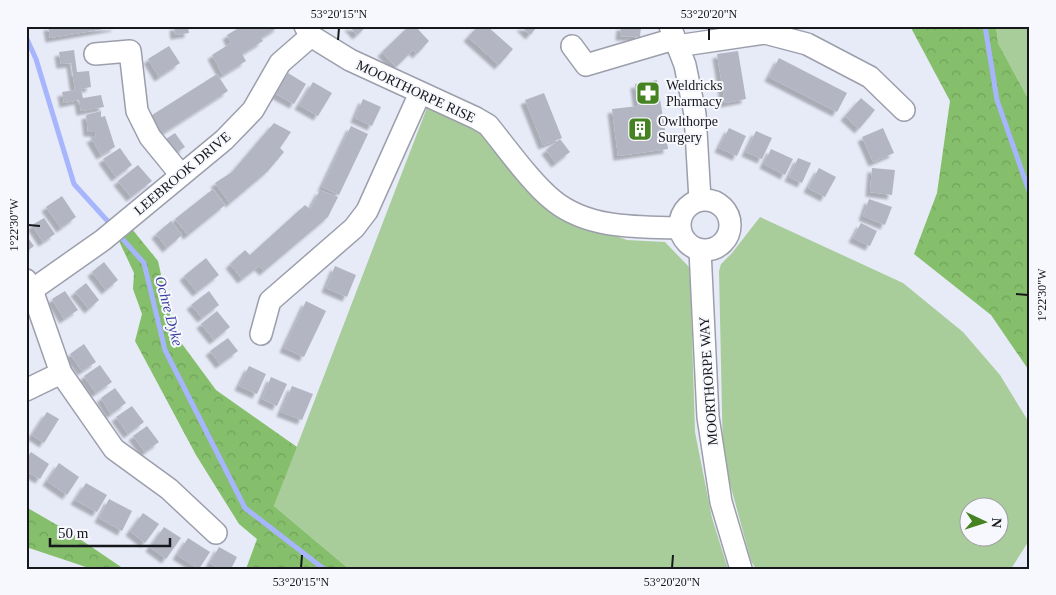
<svg xmlns="http://www.w3.org/2000/svg" width="1056" height="595" font-family="'Times New Roman',serif">
<style>
.green{fill:#a9cd9a;fill-rule:evenodd}
.forest{fill:url(#forest-crowns)}
.lines{fill:none;stroke-linecap:round;stroke-linejoin:round}
.stream{stroke:#a7b5fd;stroke-width:5}
.building{fill:#b3b6c2;filter:url(#shadow)}
.minor-casing{stroke:#9c9fab;stroke-width:24}
.minor{stroke:#fff;stroke-width:21}
.ticks{fill:none;stroke:#17181c;stroke-width:2}
.labels{text-anchor:middle;stroke-width:4;stroke-linejoin:round;paint-order:stroke}
.poi-label{font-size:14px;fill:#17181c;stroke:#f7f8fd;text-anchor:start}
.street-label{font-size:14px;fill:#17181c;stroke:#f7f8fd}
.water-label{font-size:15px;font-style:italic;fill:#393ea2;stroke:#f7f8fd}
.neatline{fill:none;stroke:#17181c;stroke-width:2}
.ticks-label{font-size:12px;text-anchor:middle;fill:#17181c}
</style>
<defs>
<pattern id="forest-crowns" width="20" height="18" patternUnits="userSpaceOnUse" patternTransform="scale(1.25)"><rect width="20" height="18" fill="#85bf6b"/><path d="M2 6a3 3 0 1 1 6 0M12 15a3 3 0 1 1 6 0" fill="none" stroke="#72a35c"/></pattern>
<filter id="shadow"><feDropShadow dx="-4.5" dy="4.5" stdDeviation="1" flood-color="#0004"/></filter>
</defs>
<rect width="100%" height="100%" fill="#e7eaf7"/>
<g class="green">
<polygon points="996,26 1030,26 1030,102 998,43"/>
<polygon points="428,105 483,135 589,226 627,240 665,242 690,268 695,432 712,518 728,569 349,569 274,506"/>
<path d="M760 217 903 283 963 332 1000 375 1030 424V539L1011 569H756L751 561 723 458 719 271 721 264 732 253ZM968 508H998V538H968Z"/>
</g>
<g class="forest">
<polygon points="910,26 996,26 998,43 1030,102 1030,372 991,315 914,254 937,193 950,101"/>
<polygon points="132,229 158,261 174,333 216,390 297,447 274,506 349,569 246,569 257,539 239,524 196,455 135,341 142,314 133,289 134,273 119,241"/>
<polygon points="26,507 71,533 124,569 92,569 26,547"/>
</g>
<g class="lines">
<g class="stream">
<polyline points="985,26 997,100 1030,194"/>
<polyline points="26,37 36,59 74,184 113,227"/>
<polyline points="118,234 144,263 165,350 245,508 324,569"/>
</g>
</g>
<g class="building">
<polygon points="48,26 116,26 116,27 50,38"/>
<polygon points="174,26 188,26 189,33 175,35"/>
<polygon points="242,26 280,26 261,38 263,41 242,54 246,61 223,75 212,55 231,43 227,35"/>
<polygon points="349,26 367,26 357,35"/>
<polygon points="409,26 415,26 429,41 417,54 413,50 396,67 382,52"/>
<polygon points="478,26 487,26 513,49 499,65 468,37"/>
<polygon points="521,26 538,26 530,35"/>
<polygon points="621,26 641,26 640,37 620,36"/>
<polygon points="169,46 180,63 159,77 148,59"/>
<polygon points="74,50 77,72 89,71 91,87 81,89 83,98 101,95 104,107 81,111 79,100 64,103 62,92 75,90 71,63 61,64 59,52"/>
<polygon points="738,51 746,99 725,103 717,54"/>
<polygon points="779,58 847,93 837,112 769,77"/>
<polygon points="288,73 306,84 294,104 276,94"/>
<polygon points="217,74 228,91 160,135 149,117"/>
<polygon points="657,80 668,149 618,156 612,109 638,106 635,84"/>
<polygon points="313,82 332,93 318,116 299,105"/>
<polygon points="544,93 562,138 543,145 525,100"/>
<polygon points="861,98 875,110 859,129 845,116"/>
<polygon points="363,99 381,107 372,126 355,118"/>
<polygon points="101,111 101,117 105,116 115,147 101,155 91,138 96,136 95,132 88,132 86,115"/>
<polygon points="274,123 291,132 280,148 284,152 268,171 230,203 215,183 232,172"/>
<polygon points="351,126 368,134 339,195 322,187"/>
<polygon points="729,128 746,136 737,156 719,148"/>
<polygon points="883,128 894,153 873,162 862,137"/>
<polygon points="756,131 772,138 762,159 746,152"/>
<polygon points="175,133 185,147 173,155 163,141"/>
<polygon points="560,139 570,152 556,163 546,150"/>
<polygon points="120,148 132,165 116,177 103,159"/>
<polygon points="771,149 793,159 785,175 764,164"/>
<polygon points="798,158 811,163 802,183 789,177"/>
<polygon points="138,165 152,181 131,197 118,181"/>
<polygon points="819,168 836,177 825,197 808,188"/>
<polygon points="872,168 895,170 892,195 870,192"/>
<polygon points="213,189 225,205 188,235 175,219"/>
<polygon points="320,190 338,197 328,217 264,271 259,266 242,279 230,264 245,250 250,255 305,205 310,209"/>
<polygon points="62,196 76,217 61,228 46,207"/>
<polygon points="869,199 892,207 885,225 863,216"/>
<polygon points="44,218 55,234 43,242 32,225"/>
<polygon points="171,221 182,235 167,248 156,234"/>
<polygon points="861,223 877,231 870,246 853,238"/>
<polygon points="26,235 34,246 26,252"/>
<polygon points="206,258 219,275 197,292 184,276"/>
<polygon points="104,262 118,280 106,290 92,272"/>
<polygon points="335,266 356,275 347,297 326,288"/>
<polygon points="86,283 99,300 89,309 75,292"/>
<polygon points="65,291 78,310 64,319 52,299"/>
<polygon points="209,291 219,305 202,318 191,305"/>
<polygon points="306,301 326,311 304,357 284,348"/>
<polygon points="217,311 230,327 214,340 201,324"/>
<polygon points="228,338 238,351 220,364 210,351"/>
<polygon points="84,344 96,362 82,371 70,354"/>
<polygon points="100,365 112,382 96,393 84,376"/>
<polygon points="249,366 266,374 257,394 239,386"/>
<polygon points="271,377 287,384 277,406 262,399"/>
<polygon points="292,386 313,394 302,420 281,412"/>
<polygon points="115,388 126,403 111,414 101,398"/>
<polygon points="132,406 144,422 128,434 116,417"/>
<polygon points="47,412 59,419 44,443 32,435"/>
<polygon points="147,426 159,442 145,452 133,436"/>
<polygon points="31,452 49,464 40,479 26,471 26,459"/>
<polygon points="59,463 79,477 67,495 47,481"/>
<polygon points="86,483 107,495 97,512 75,500"/>
<polygon points="109,499 132,511 122,531 99,518"/>
<polygon points="143,513 159,524 145,543 130,531"/>
<polygon points="164,527 181,538 166,559 150,547"/>
<polygon points="188,538 210,552 199,569 177,555"/>
<polygon points="219,547 237,557 231,569 220,569 210,563"/>
</g>
<g class="lines">
<g class="minor-casing">
<g id="minor">
<path d="M305 26 311 36 350 60 476 118 488 125C506 147 532 184 554 201 589 229 638 227 680 228"/>
<polyline points="670,26 685,65 695,114 700,200"/>
<polyline points="572,46 586,65 674,39"/>
<polyline points="677,46 765,33 807,44 870,77 904,110"/>
<polyline points="95,54 130,51 137,111 150,137 181,175"/>
<circle cx="705" cy="225" r="25"/>
<polyline points="700,250 708,417 721,502 741,569"/>
<polyline points="26,280 32,290 61,373 114,449 169,489 216,533"/>
<polyline points="32,290 103,240 224,140 253,110 280,63 311,36"/>
<polyline points="261,334 270,301 354,228 367,211 420,93"/>
<polyline points="26,390 61,373"/>
</g>
</g>
<use href="#minor" class="minor"/>
</g>
<path class="ticks" d="M338 40 339 28M709 40V28M28 225 40 226M1016 294 1028 295M301 568 302 555M672 568 673 555"/>
<defs>
<g id="pharmacy-square" transform="scale(1.25)"><rect x="-9" y="-9" width="18" height="18" rx="4" fill="#458322" stroke="#f7f8fd"/><path d="M-2-6h4v4h4v4h-4v4h-4v-4h-4v-4h4Z" fill="#fff"/></g>
<g id="building-square" transform="scale(1.25)"><rect x="-9" y="-9" width="18" height="18" rx="4" fill="#458322" stroke="#f7f8fd"/><path d="M-4-6H4V6H1V3H-1V6H-4ZM-2.5-4.3h1.7v1.8h-1.7ZM.8-4.3h1.7v1.8H.8ZM-2.5-1h1.7V.8h-1.7ZM.8-1h1.7V.8H.8Z" fill="#fff"/></g>
</defs>
<g fill-rule="evenodd">
<use href="#pharmacy-square" x="648" y="93"/>
<use href="#building-square" x="640" y="129"/>
</g>
<g class="labels">
<g class="poi-label">
<text x="666" y="90">Weldricks<tspan x="666" dy="16">Pharmacy</tspan></text>
<text x="658" y="126">Owlthorpe<tspan x="658" dy="16">Surgery</tspan></text>
</g>
<g class="street-label">
<text transform="translate(416 91) rotate(25)" y="5">MOORTHORPE RISE</text>
<text transform="translate(182 173) rotate(-40)" y="5">LEEBROOK DRIVE</text>
<text transform="translate(708 381) rotate(-94)" y="5">MOORTHORPE WAY</text>
</g>
<g class="water-label">
<text transform="translate(169 311) rotate(75)" y="5">Ochre Dyke</text>
</g>
</g>
<rect width="1056" height="595" fill="none" stroke="#f7f8fd" stroke-width="55"/>
<g transform="translate(984 522) rotate(94)"><circle r="24" fill="#f7f8fd" stroke="#9d9ea3"/>
<path d="M0-4L9 19L0 12L-9 19Z" fill="#458322"/>
<text y="-8" font-size="14" font-weight="bold" text-anchor="middle" fill="#17181c">N</text>
</g>
<path d="M50 538v8h120v-8" fill="none" stroke="#17181c" stroke-width="2.5"/>
<text x="58" y="538" font-size="15" fill="#17181c" stroke="#f7f8fd" stroke-width="4" paint-order="stroke">50 m</text>
<rect x="28" y="28" width="1000" height="540" class="neatline"/>
<g class="ticks-label">
<text x="339" y="18">53°20'15"N</text>
<text x="709" y="18">53°20'20"N</text>
<text transform="translate(14 225) rotate(-90)" y="4">1°22'30"W</text>
<text transform="translate(1042 295) rotate(-90)" y="4">1°22'30"W</text>
<text x="301" y="586">53°20'15"N</text>
<text x="672" y="586">53°20'20"N</text>
</g>
</svg>
